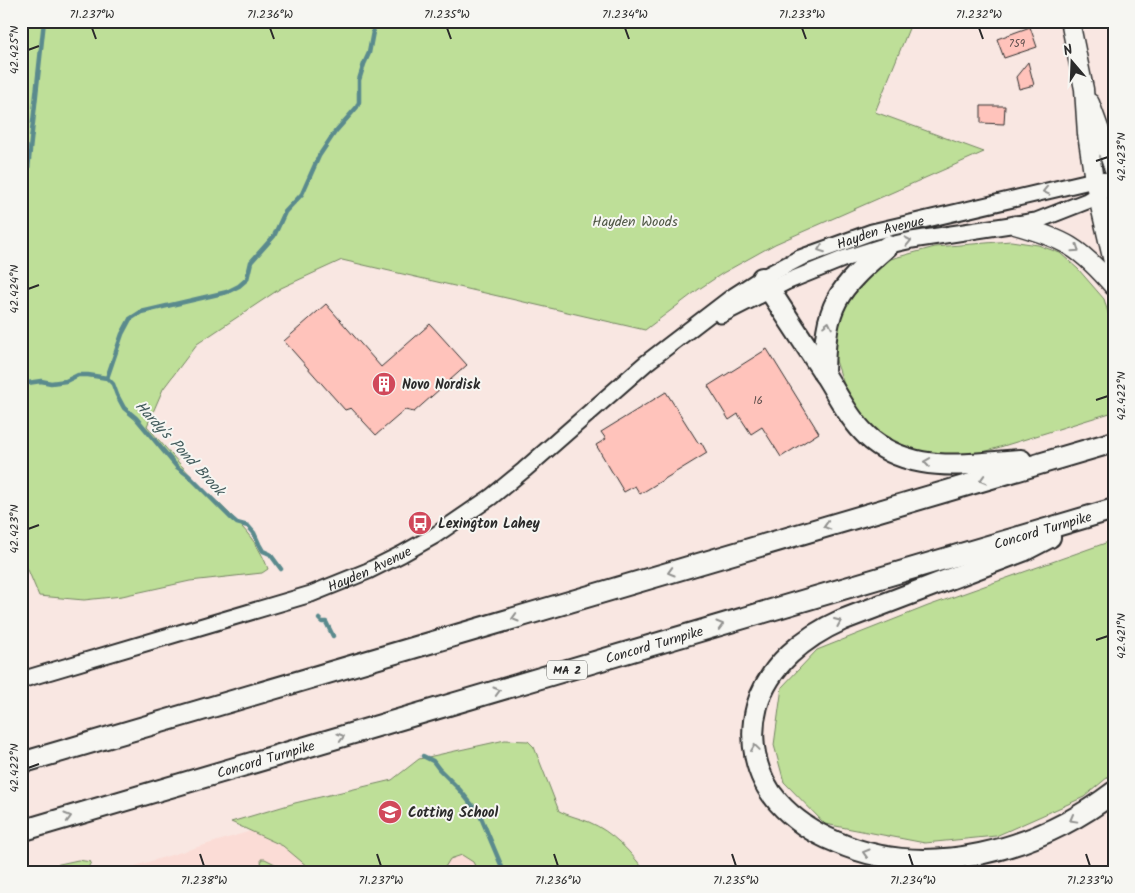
<svg xmlns="http://www.w3.org/2000/svg" width="1135" height="893" font-family="Kalam,sans-serif">
<style>
.built{fill:#fbdcd6}
.green{fill:#bedf98;stroke:#748562}
.lines{fill:none;stroke-linecap:round;stroke-linejoin:round}
.stream{stroke:#5a8a8d;stroke-width:4.5}
.building{fill:#ffc3bb;stroke:#2b2b2b}
.secondary-casing{stroke:#2b2b2b;stroke-width:19}
.primary-casing{stroke:#2b2b2b;stroke-width:21}
.highway-casing{stroke:#2b2b2b;stroke-width:24}
.secondary{stroke:#f6f6f2;stroke-width:15}
.primary{stroke:#f6f6f2;stroke-width:18}
.highway{stroke:#f6f6f2;stroke-width:20}
.oneway{stroke:#90908e}
.ticks{fill:none;stroke:#2b2b2b;stroke-width:2}
.labels{text-anchor:middle;stroke-width:4;stroke-linejoin:round;paint-order:stroke}
.number-label{font-size:11px;fill:#60514f}
.shield{fill:#f6f6f2;stroke:#686867;stroke-width:1}
.shield-label{font-size:12px;font-weight:bold;fill:#2b2b2b}
.park-label{font-size:14px;fill:#505846;stroke:#f6f6f2}
.street-label{font-size:14px;fill:#2b2b2b;stroke:#f6f6f2}
.poi-label{font-size:14px;font-weight:bold;fill:#2b2b2b;stroke:#f6f6f2;text-anchor:start}
.water-label{font-size:15px;font-style:italic;fill:#425b5c;stroke:#f6f6f2}
.neatline{fill:none;stroke:#2b2b2b;stroke-width:2}
.ticks-label{font-size:12px;text-anchor:middle;fill:#2b2b2b}
</style>
<rect width="100%" height="100%" fill="#f9e7e2"/>
<filter id="ink" filterUnits="userSpaceOnUse"><feTurbulence type="fractalNoise" baseFrequency=".02" numOctaves="2"/><feDisplacementMap in="SourceGraphic" scale="10" xChannelSelector="R" yChannelSelector="G"/><feConvolveMatrix kernelMatrix="1 2 1 2 8 2 1 2 1" color-interpolation-filters="sRGB"/></filter>
<g filter="url(#ink)">
<polygon class="built" points="440,774 514,872 130,872 128,868"/>
<g class="green">
<path d="M21 21H912L875 112 984 152 775 244 723 273 699 289 645 330 342 260 281 288 197 344 163 389 147 426C162 444 177 461 193 478 220 507 255 531 268 569L262 573 190 581 122 596 84 600 39 596 21 553Z"/>
<polygon points="1011,241 1038,245 1060,253 1078,269 1104,299 1114,333 1114,409 1110,413 971,456 920,454 879,432 850,402 833,352 842,302 883,261 935,247"/>
<polygon points="1114,540 1114,772 1084,797 996,836 925,843 825,824 784,782 774,745 782,687 817,650 928,606"/>
<path d="M505 740 528 741 534 747 559 811C569 816 579 818 589 822 613 832 630 852 646 872H478L473 862 462 855 450 859 442 872H314L283 846 231 822 295 803 392 780 419 759Z"/>
<polygon points="261,859 265,859 291,872 262,872"/>
<polygon points="78,860 91,862 86,872 23,872"/>
</g>
<g class="lines">
<g class="stream">
<polyline points="21,233 44,21"/>
<polyline points="21,257 21,262"/>
<polyline points="107,378 122,334 130,319 141,312 227,292 239,286 247,279 251,262 274,236 285,212 302,194 319,156 335,132 357,107 359,102 359,80 364,64 369,53 375,21"/>
<polyline points="21,384 41,381 51,383 66,381 78,375 88,375 107,378 113,384 117,395 124,408 136,418 177,467 189,476 230,517 237,523 248,526 254,533 259,544 263,551 270,554 281,569"/>
<polyline points="319,619 322,622 326,622 333,636"/>
<polyline points="423,756 433,761 439,769 459,789 480,815 504,872"/>
</g>
</g>
<g class="building">
<polygon points="1030,27 1037,47 1004,58 997,39"/>
<polygon points="1028,62 1034,85 1019,89 1016,77"/>
<polygon points="981,106 1005,106 1004,124 981,123"/>
<polygon points="326,304 381,367 430,324 467,365 414,412 405,410 376,435 351,408 345,410 284,341"/>
<polygon points="767,349 819,433 781,457 762,427 751,434 738,414 729,420 708,386"/>
<polygon points="666,392 699,444 701,442 707,453 640,494 635,486 624,492 596,445 606,439 601,432"/>
</g>
<g class="lines">
<g class="secondary-casing">
<g id="secondary">
<polyline points="721,315 786,282 843,259 881,247 912,240 1036,221 1087,201 1114,185"/>
<path id="s1" d="M21 680 311 594 368 571 402 554 434 536 491 497 524 470 646 363 732 297 760 279 800 258 872 232 1094 180 1114 181"/>
</g>
</g>
<g class="primary-casing">
<g id="primary">
<polyline points="1070,21 1084,89 1087,134 1094,180 1114,266"/>
<polyline points="1090,103 1114,169"/>
<path d="M1015 225C1064 239 1080 247 1114 287"/>
</g>
</g>
<g class="highway-casing">
<g id="highway">
<path d="M762 278C781 308 801 338 820 367 850 413 860 450 922 462 954 468 988 462 1021 460"/>
<path d="M824 374C825 303 836 291 888 246"/>
<path d="M1050 537 1023 551 842 620C804 637 769 665 757 706 748 739 755 776 778 802 794 820 814 833 836 842 927 882 1038 850 1114 792"/>
<polyline points="21,763 1114,442"/>
<path id="s2" d="M21 831 1114 509"/>
</g>
</g>
<use href="#secondary" class="secondary"/>
<use href="#primary" class="primary"/>
<use href="#highway" class="highway"/>
</g>
<defs><path id="oneway-chevron" d="M-2-3.5L2.5 0L-2 3.5" fill="none" stroke-width="1.6" stroke-linecap="round" stroke-linejoin="round" transform="scale(1.25)"/></defs>
<g class="oneway">
<use href="#oneway-chevron" transform="translate(1046 191) rotate(167)"/>
<use href="#oneway-chevron" transform="translate(908 241) rotate(-12)"/>
<use href="#oneway-chevron" transform="translate(821 249) rotate(159)"/>
<use href="#oneway-chevron" transform="translate(1076 249) rotate(35)"/>
<use href="#oneway-chevron" transform="translate(828 325) rotate(-78)"/>
<use href="#oneway-chevron" transform="translate(927 462) rotate(-171)"/>
<use href="#oneway-chevron" transform="translate(983 480) rotate(164)"/>
<use href="#oneway-chevron" transform="translate(827 526) rotate(164)"/>
<use href="#oneway-chevron" transform="translate(671 572) rotate(164)"/>
<use href="#oneway-chevron" transform="translate(515 618) rotate(164)"/>
<use href="#oneway-chevron" transform="translate(838 622) rotate(-23)"/>
<use href="#oneway-chevron" transform="translate(720 625) rotate(-16)"/>
<use href="#oneway-chevron" transform="translate(497 691) rotate(-16)"/>
<use href="#oneway-chevron" transform="translate(341 737) rotate(-16)"/>
<use href="#oneway-chevron" transform="translate(755 748) rotate(-98)"/>
<use href="#oneway-chevron" transform="translate(68 817) rotate(-16)"/>
<use href="#oneway-chevron" transform="translate(1073 819) rotate(151)"/>
<use href="#oneway-chevron" transform="translate(866 853) rotate(-164)"/>
</g>
</g>
<path class="ticks" d="M92 28 96 39M270 28 274 39M447 28 451 39M625 28 629 39M802 28 806 39M979 28 983 39M28 50 39 46M1096 161 1108 157M28 289 39 285M1096 400 1108 396M28 529 39 525M1096 640 1108 636M28 768 39 764M200 854 204 866M377 854 381 866M554 854 558 866M732 854 736 866M909 854 913 866M1086 854 1090 866"/>
<defs>
<g id="building-disc" transform="scale(1.25)"><circle r="9.5" fill="#d1495b" stroke="#f6f6f2"/><path d="M-4-6H4V6H1V3H-1V6H-4ZM-2.5-4.3h1.7v1.8h-1.7ZM.8-4.3h1.7v1.8H.8ZM-2.5-1h1.7V.8h-1.7ZM.8-1h1.7V.8H.8Z" fill="#fff"/></g>
<g id="bus-disc" transform="scale(1.25)"><circle r="9.5" fill="#d1495b" stroke="#f6f6f2"/><path d="M-5-6H5V4H4V6H2V4H-2V6H-4V4H-5ZM-3.5-4V0h7V-4ZM-3.5 1.2v1.5H-2V1.2ZM2 1.2v1.5H3.5V1.2Z" fill="#fff"/></g>
<g id="school-disc" transform="scale(1.25)"><circle r="9.5" fill="#d1495b" stroke="#f6f6f2"/><path d="M0-5L7-2L0 1L-7-2ZM-4 1L0 2.5L4 1V4Q0 6-4 4Z" fill="#fff"/></g>
</defs>
<g fill-rule="evenodd">
<use href="#building-disc" x="384" y="384"/>
<use href="#bus-disc" x="420" y="523"/>
<use href="#school-disc" x="390" y="812"/>
</g>
<g class="labels">
<g class="number-label">
<text x="1017" y="47">759</text>
<text x="758" y="404">16</text>
</g>
<rect class="shield" x="547" y="660.5" width="40" height="19" rx="4"/>
<g class="shield-label">
<text x="567" y="674">MA 2</text>
</g>
<g class="park-label">
<text x="635" y="226">Hayden Woods</text>
</g>
<g class="street-label">
<text dy="5" stroke="none"><textPath href="#s1" startOffset="984">Hayden Avenue</textPath></text>
<text dy="5" stroke="none"><textPath href="#s2" startOffset="1065">Concord Turnpike</textPath></text>
<text dy="5" stroke="none"><textPath href="#s1" startOffset="366">Hayden Avenue</textPath></text>
<text dy="5" stroke="none"><textPath href="#s2" startOffset="660">Concord Turnpike</textPath></text>
<text dy="5" stroke="none"><textPath href="#s2" startOffset="255">Concord Turnpike</textPath></text>
</g>
<g class="poi-label">
<text x="402" y="389">Novo Nordisk</text>
<text x="438" y="528">Lexington Lahey</text>
<text x="408" y="817">Cotting School</text>
</g>
<g class="water-label">
<text transform="translate(180 448) rotate(47)" y="5">Hardy's Pond Brook</text>
</g>
</g>
<rect width="1135" height="893" fill="none" stroke="#f6f6f2" stroke-width="55"/>
<g transform="translate(1072 62) rotate(341)" stroke="#f6f6f2" stroke-width="4" paint-order="stroke">
<path d="M0-4L9 19L0 12L-9 19Z" fill="#2b2b2b"/>
<text y="-8" font-size="14" font-weight="bold" text-anchor="middle" fill="#2b2b2b">N</text>
</g>
<rect x="28" y="28" width="1080" height="838" class="neatline"/>
<g class="ticks-label">
<text x="92" y="18">71.237°W</text>
<text x="270" y="18">71.236°W</text>
<text x="447" y="18">71.235°W</text>
<text x="625" y="18">71.234°W</text>
<text x="802" y="18">71.233°W</text>
<text x="979" y="18">71.232°W</text>
<text transform="translate(14 50) rotate(-90)" y="4">42.425°N</text>
<text transform="translate(1121 157) rotate(-90)" y="4">42.423°N</text>
<text transform="translate(14 289) rotate(-90)" y="4">42.424°N</text>
<text transform="translate(1121 396) rotate(-90)" y="4">42.422°N</text>
<text transform="translate(14 529) rotate(-90)" y="4">42.423°N</text>
<text transform="translate(1121 636) rotate(-90)" y="4">42.421°N</text>
<text transform="translate(14 768) rotate(-90)" y="4">42.422°N</text>
<text x="204" y="884">71.238°W</text>
<text x="381" y="884">71.237°W</text>
<text x="558" y="884">71.236°W</text>
<text x="736" y="884">71.235°W</text>
<text x="913" y="884">71.234°W</text>
<text x="1090" y="884">71.233°W</text>
</g>
</svg>
